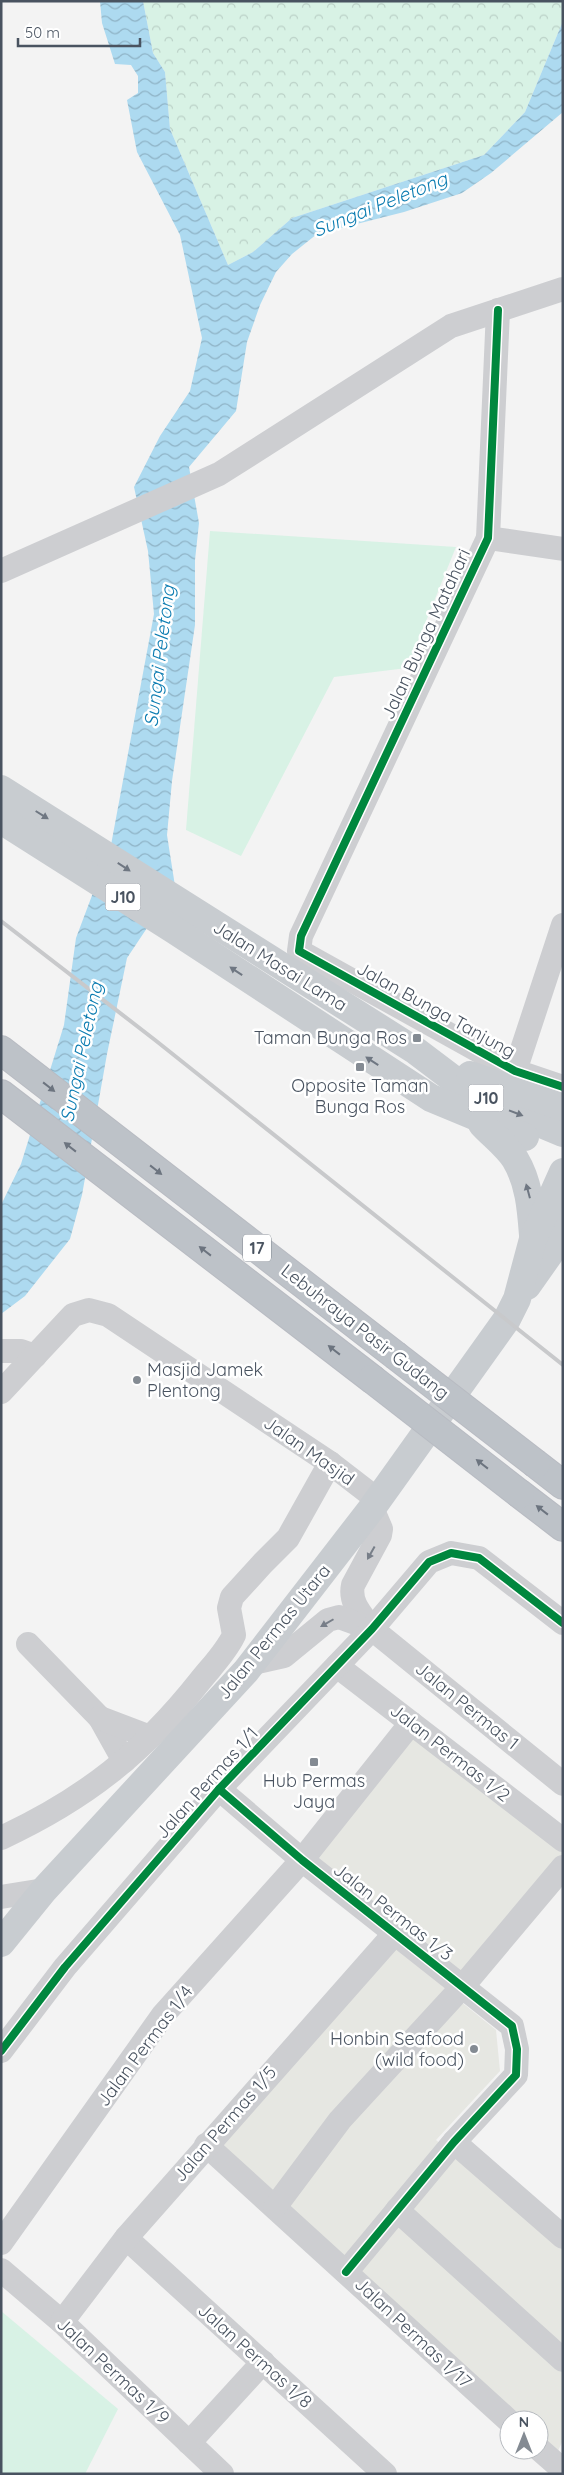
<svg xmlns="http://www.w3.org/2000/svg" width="564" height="2475" font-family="Quicksand,sans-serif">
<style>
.commercial{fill:#e6e7e2}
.green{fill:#d8f2e5}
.forest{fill:url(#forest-crowns)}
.water{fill:url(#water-waves)}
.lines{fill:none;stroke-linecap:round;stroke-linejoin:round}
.highway-casing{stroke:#b8bbc2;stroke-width:30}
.minor{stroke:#cdced1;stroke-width:24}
.major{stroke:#c8ccd0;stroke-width:28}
.highway{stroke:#bdc2c8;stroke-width:28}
.rail{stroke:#c8c9cb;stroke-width:4}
.highway-bridge-casing{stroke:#b8bbc2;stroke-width:30;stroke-linecap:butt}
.highway-bridge{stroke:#bdc2c8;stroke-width:28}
.cycleway-casing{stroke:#fff;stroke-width:11}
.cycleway{stroke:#00873e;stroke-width:8}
.oneway{fill:#6f7782}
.oneway2{fill:#6c747f}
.oneway3{fill:#777e88}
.poi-dot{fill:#848b93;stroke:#fff;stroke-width:2}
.labels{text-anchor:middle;stroke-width:5;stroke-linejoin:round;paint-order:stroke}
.shield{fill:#fff;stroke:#808790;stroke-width:1}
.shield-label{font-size:16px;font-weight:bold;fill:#495360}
.street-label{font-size:18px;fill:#495360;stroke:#fff}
.poi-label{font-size:18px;fill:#495360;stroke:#fff;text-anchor:end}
.water-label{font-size:19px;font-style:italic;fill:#0b7cb1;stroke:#fff}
</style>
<defs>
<pattern id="forest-crowns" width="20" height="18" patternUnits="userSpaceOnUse" patternTransform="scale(1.25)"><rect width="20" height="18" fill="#d8f2e5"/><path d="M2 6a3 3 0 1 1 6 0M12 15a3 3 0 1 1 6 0" fill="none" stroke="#bbd1c7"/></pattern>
<pattern id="water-waves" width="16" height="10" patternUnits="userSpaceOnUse" patternTransform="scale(1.25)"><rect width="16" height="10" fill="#addaf0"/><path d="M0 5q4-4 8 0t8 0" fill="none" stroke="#8fb3c6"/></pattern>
</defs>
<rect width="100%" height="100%" fill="#f3f3f3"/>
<polygon class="commercial" points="402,1729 563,1852 563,1869 460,2001 496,2030 500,2071 436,2140 563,2249 563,2440 558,2451 539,2434 539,2420 524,2420 381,2292 222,2144 408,1933 307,1850"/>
<g class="green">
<polygon points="210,531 456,547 407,668 334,677 241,856 186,830"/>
<polygon points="1,2311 118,2409 85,2474 1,2474"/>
</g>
<polygon class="forest" points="143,1 563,1 563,21 525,112 484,155 292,218 253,252 228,265 170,129 165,72 153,53"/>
<polygon class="water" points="100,1 143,1 153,53 165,72 170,129 228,265 253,252 292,218 484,155 525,112 563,21 563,112 491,173 462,193 404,212 317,234 292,254 276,272 260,305 247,342 236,411 189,467 199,523 195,560 195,625 172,781 167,835 175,886 127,958 107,1054 82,1195 70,1239 25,1296 1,1314 1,1205 21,1164 64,1025 76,938 111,845 154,614 148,551 134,487 160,436 190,391 202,338 180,235 137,152 127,100 138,93 138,76 131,65 115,64 102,23"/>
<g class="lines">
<g class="highway-casing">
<g id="highway">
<polyline points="1,1050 395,1355"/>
<polyline points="1,1094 372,1379"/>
<polyline points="536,1464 563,1485"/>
<polyline points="520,1494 563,1527"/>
</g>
</g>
<g class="minor">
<polyline points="498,310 488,538 301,936 299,951 515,1071 563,1087"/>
<polyline points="488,538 563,549"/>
<polyline points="1,571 219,474 451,326 563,289"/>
<polyline points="515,1071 563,925"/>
<polyline points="1,1351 21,1351 35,1356"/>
<polyline points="1,1392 73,1315 89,1310 108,1315 330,1463 378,1500"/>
<path d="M372 1629C362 1615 349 1603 353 1585L380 1535 381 1529 372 1508"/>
<polyline points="28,1644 100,1718 124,1761"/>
<polyline points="253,1663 284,1656 328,1620 339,1617 372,1629 563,1784"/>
<polyline points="337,1666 563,1840"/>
<polyline points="100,1718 150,1737"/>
<polyline points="219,1789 302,1860 512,2026 517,2049 516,2075 454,2142 346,2272"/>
<path d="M1 1838C85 1799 143 1753 200 1681 212 1666 226 1652 234 1635L229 1608 232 1597 263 1563 288 1538 330 1463"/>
<polyline points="1,1897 44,1890"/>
<polyline points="1,2051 65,1967 219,1789 372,1629 429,1562 451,1553 479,1558 563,1623"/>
<polyline points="454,2142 563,2237"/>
<polyline points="206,2145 509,2421"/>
<polyline points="275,2207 340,2120 463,1986 563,1867"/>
<polyline points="397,2210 563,2360"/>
<polyline points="126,2238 385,2474"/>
<polyline points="1,2243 163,2015 302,1860 411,1723"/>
<polyline points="1,2270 62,2322 222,2474"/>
<polyline points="62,2322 126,2238 396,1932"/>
<polyline points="189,2443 263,2362"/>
<polyline points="539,2449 563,2470"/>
</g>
<g class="major">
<polyline points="1,789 416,1051 457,1082 503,1108 563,1133"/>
<polyline points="1,820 174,930 431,1098 525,1137"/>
<polyline points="470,1075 563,1107"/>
<path d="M482 1124C492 1135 507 1146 515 1159 529 1182 531 1208 533 1235"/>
<polyline points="527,1286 553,1249 563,1223"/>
<polyline points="1,1943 44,1890 246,1671 372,1508 507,1319 517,1299 533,1239 563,1172"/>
</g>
<use href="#highway" class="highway"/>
<polyline class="rail" points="1,921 155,1040 563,1365"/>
<g class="highway-bridge-casing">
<g id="highway-bridge">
<polyline points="395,1355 536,1464"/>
<polyline points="372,1379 520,1494"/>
</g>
</g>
<use href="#highway-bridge" class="highway-bridge"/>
<g class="cycleway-casing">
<g id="cycleway">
<polyline points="498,310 488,538 301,936 299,951 515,1071 563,1087"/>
<polyline points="219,1789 302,1860 512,2026 517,2049 516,2075 454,2142 346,2272"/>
<polyline points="1,2051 65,1967 219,1789 372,1629 429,1562 451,1553 479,1558 563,1623"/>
</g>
</g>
<use href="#cycleway" class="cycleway"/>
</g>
<defs><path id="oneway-solid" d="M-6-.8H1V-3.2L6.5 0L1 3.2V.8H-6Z" transform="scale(1.25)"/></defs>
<g class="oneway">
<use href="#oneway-solid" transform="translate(42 815) rotate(32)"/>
<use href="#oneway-solid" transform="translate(124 867) rotate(33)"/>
<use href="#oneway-solid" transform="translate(236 971) rotate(-146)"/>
<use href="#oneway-solid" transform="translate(372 1061) rotate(-147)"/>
<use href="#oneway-solid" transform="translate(516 1113) rotate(21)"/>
<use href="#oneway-solid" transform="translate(528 1191) rotate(-105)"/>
</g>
<g class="oneway2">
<use href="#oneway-solid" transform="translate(49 1087) rotate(38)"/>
<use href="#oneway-solid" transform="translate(70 1147) rotate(-142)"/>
<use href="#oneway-solid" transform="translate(156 1170) rotate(38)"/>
<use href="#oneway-solid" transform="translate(205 1251) rotate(-142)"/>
<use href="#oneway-solid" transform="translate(334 1350) rotate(-142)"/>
<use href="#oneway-solid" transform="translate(482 1464) rotate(-142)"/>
<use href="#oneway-solid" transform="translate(542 1510) rotate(-142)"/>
</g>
<g class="oneway3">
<use href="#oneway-solid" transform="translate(371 1553) rotate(119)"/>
<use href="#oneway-solid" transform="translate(327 1623) rotate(150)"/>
</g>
<g class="poi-dot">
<rect x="412" y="1033" width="10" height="10" rx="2.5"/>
<rect x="355" y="1062" width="10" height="10" rx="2.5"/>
<circle cx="137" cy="1380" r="5"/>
<rect x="309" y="1757" width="10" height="10" rx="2.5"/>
<circle cx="474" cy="2049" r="5"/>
</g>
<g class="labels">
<g class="shield">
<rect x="105.5" y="883.5" width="35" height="27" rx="4"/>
<rect x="468.5" y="1084.5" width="35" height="27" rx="4"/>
<rect x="243" y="1234.5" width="28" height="27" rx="4"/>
</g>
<g class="shield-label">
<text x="123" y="903">J10</text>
<text x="486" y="1104">J10</text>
<text x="257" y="1254">17</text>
</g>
<g class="street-label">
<text transform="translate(426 634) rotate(-65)" y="6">Jalan Bunga Matahari</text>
<text transform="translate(280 966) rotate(32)" y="6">Jalan Masai Lama</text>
<text transform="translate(436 1010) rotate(29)" y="6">Jalan Bunga Tanjung</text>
<text transform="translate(365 1332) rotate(38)" y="6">Lebuhraya Pasir Gudang</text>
<text transform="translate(309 1451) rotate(35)" y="6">Jalan Masjid</text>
<text transform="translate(274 1632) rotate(-51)" y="6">Jalan Permas Utara</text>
<text transform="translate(467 1706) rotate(39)" y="6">Jalan Permas 1</text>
<text transform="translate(450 1753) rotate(38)" y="6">Jalan Permas 1/2</text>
<text transform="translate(207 1783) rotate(-48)" y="6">Jalan Permas 1/1</text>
<text transform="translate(393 1912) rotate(38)" y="6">Jalan Permas 1/3</text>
<text transform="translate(145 2046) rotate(-53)" y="6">Jalan Permas 1/4</text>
<text transform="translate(225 2124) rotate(-49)" y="6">Jalan Permas 1/5</text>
<text transform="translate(413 2333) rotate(43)" y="6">Jalan Permas 1/17</text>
<text transform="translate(255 2356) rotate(42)" y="6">Jalan Permas 1/8</text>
<text transform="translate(113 2371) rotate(43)" y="6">Jalan Permas 1/9</text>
</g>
<g class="poi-label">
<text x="407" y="1044">Taman Bunga Ros</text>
<text x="360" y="1092" text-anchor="middle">Opposite Taman<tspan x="360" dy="21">Bunga Ros</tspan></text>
<text x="147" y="1376" text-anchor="start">Masjid Jamek<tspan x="147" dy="21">Plentong</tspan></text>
<text x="314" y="1787" text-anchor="middle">Hub Permas<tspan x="314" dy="21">Jaya</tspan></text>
<text x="464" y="2045">Honbin Seafood<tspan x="464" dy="21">(wild food)</tspan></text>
</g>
<g class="water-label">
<text transform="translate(380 204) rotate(-22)" y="7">Sungai Peletong</text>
<text transform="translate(159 656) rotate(-83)" y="7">Sungai Peletong</text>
<text transform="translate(81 1052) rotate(-78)" y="7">Sungai Peletong</text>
</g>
</g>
<rect width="564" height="2475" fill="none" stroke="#495360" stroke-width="5"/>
<g transform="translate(524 2435)"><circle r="24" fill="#ffffff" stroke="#b6babf"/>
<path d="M0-4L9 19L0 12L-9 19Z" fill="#848b93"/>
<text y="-8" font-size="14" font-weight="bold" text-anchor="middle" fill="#495360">N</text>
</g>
<path d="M18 38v8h122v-8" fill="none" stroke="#495360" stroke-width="2.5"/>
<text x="25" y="38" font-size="15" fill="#495360" stroke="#ffffff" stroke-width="4" paint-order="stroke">50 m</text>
</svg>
